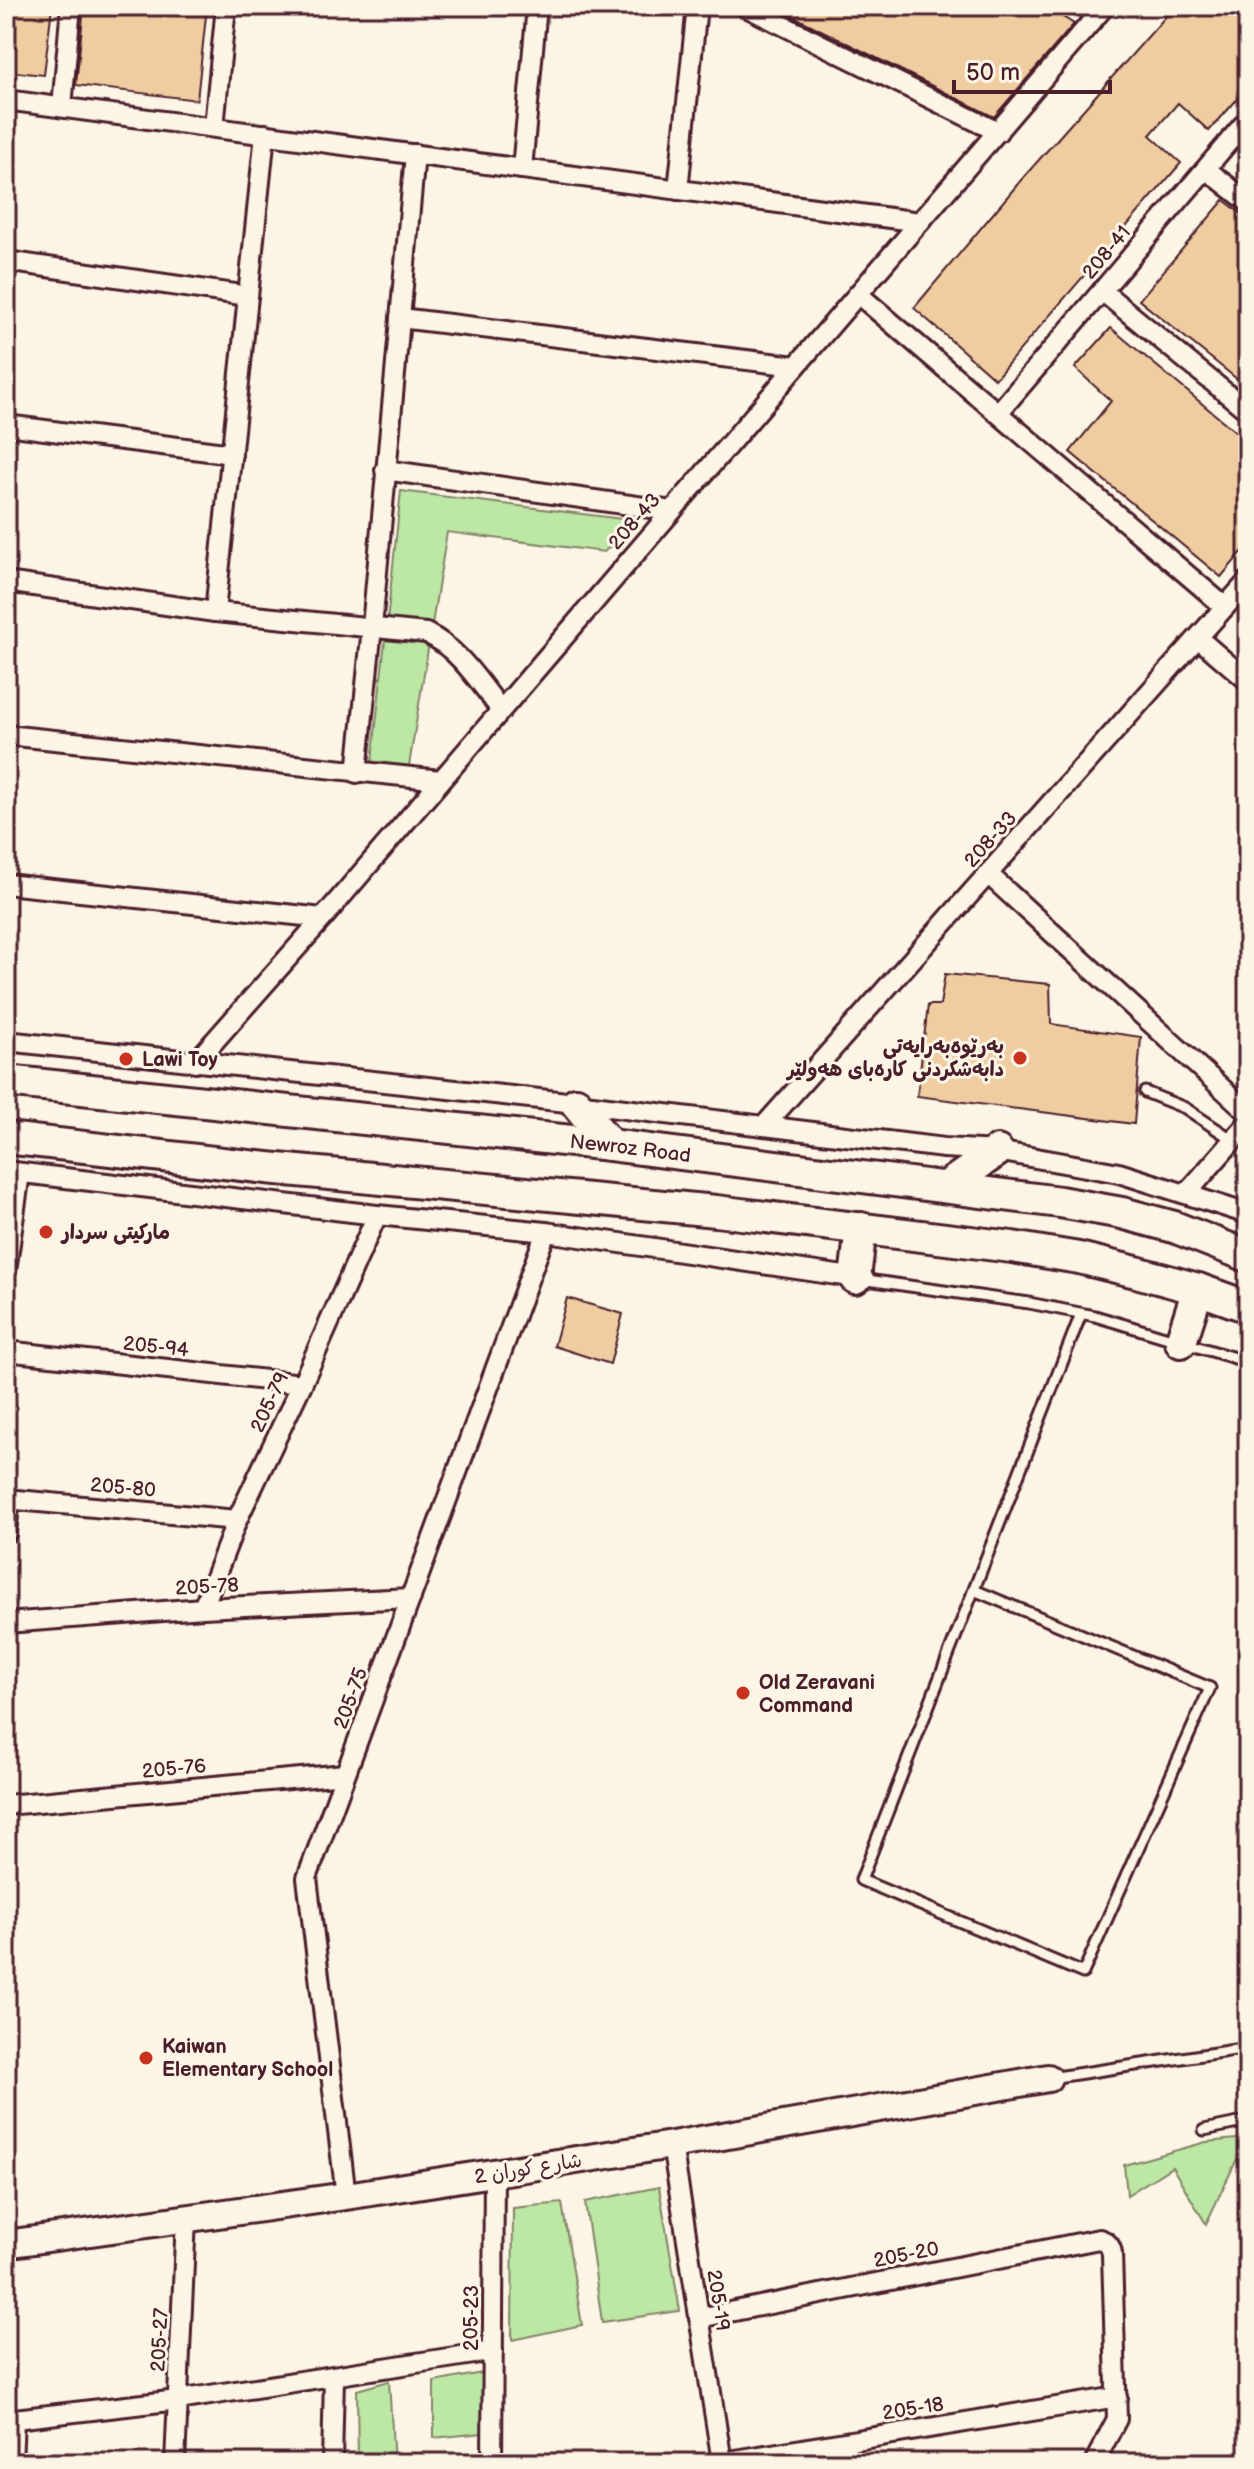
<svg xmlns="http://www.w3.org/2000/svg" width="1254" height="2469" font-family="'Balsamiq Sans','Playpen Sans Arabic',sans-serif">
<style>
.green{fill:#bce7a4;stroke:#838368;stroke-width:2}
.building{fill:#f0cda1;stroke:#4a1f2b;stroke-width:2}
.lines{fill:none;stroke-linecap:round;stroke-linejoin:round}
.lane-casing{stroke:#4a1f2b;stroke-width:15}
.street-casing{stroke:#4a1f2b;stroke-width:24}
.secondary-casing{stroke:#4a1f2b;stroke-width:32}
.primary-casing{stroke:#4a1f2b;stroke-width:36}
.lane{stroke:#fcf5e5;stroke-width:9}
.street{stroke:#fcf5e5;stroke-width:18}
.secondary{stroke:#fcf5e5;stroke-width:26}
.primary{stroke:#fcf5e5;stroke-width:30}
.poi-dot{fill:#c8321e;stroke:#fcf5e5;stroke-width:3}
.labels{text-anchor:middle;stroke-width:6;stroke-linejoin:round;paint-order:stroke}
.street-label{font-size:20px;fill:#4a1f2b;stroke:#fcf5e5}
.poi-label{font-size:20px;font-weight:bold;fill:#4a1f2b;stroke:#fcf5e5;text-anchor:start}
</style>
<rect width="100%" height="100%" fill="#fcf5e5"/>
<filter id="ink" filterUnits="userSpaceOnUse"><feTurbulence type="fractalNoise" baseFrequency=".0125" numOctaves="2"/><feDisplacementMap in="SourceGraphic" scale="16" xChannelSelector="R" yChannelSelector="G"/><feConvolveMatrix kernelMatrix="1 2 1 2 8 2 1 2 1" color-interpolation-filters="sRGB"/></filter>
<g filter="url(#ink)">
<g class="green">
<polygon points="401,491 638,521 604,552 447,532 409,766 372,762"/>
<polygon points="1247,2138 1206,2224 1172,2167 1127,2195 1124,2165 1206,2142"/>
<polygon points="659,2187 680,2311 602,2322 585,2202"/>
<polygon points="562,2203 582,2325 512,2340 513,2208"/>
<polygon points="482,2373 483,2433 434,2438 434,2382"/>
<polygon points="389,2381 394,2463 358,2463 357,2390"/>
</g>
<g class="building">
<polygon points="6,6 52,6 44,75 6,71"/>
<polygon points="84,6 207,6 197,100 76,85"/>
<polygon points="773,6 1045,6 1074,24 994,117"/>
<polygon points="1175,6 1248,6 1248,87 1209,131 1178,103 1165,118 1150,135 1181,163 995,379 914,308 1022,179"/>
<polygon points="1224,200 1248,219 1248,388 1139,300"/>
<polygon points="1111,328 1248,442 1248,545 1221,577 1070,452 1111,401 1075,368"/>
<polygon points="945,974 1050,984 1051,1024 1141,1037 1134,1124 917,1096 928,1005 940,1005"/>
<polygon points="567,1298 623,1314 610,1364 554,1346"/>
</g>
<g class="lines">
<g class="lane-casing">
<g id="lane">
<polyline points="1145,1092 1185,1108 1233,1140"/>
<polyline points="867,1280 1029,1303 1095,1316 1248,1362"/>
<polyline points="974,1590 1210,1688 1083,1973 861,1880 1081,1314"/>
<polyline points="1050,2078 1248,2048"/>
<polyline points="1204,2130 1248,2121"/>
</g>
</g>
<g class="street-casing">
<g id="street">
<polyline points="744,6 998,132"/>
<polyline points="6,100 920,222"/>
<polyline points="62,107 71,6"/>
<polyline points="214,127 226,6"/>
<polyline points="522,169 537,6"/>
<polyline points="1206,169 1248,202"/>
<polyline points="678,190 697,6"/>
<polyline points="6,261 248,296"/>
<polyline points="1102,291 1248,411"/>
<polyline points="858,294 1225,607"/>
<polyline points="400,318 796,366"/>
<polyline points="998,413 1248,119"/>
<polyline points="6,425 232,454"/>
<polyline points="385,470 672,511"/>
<path d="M6 582 215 612 426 633C459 649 479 682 501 710"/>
<polyline points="215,612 265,134"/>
<polyline points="1198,638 1248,681"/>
<polyline points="6,735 441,780"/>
<polyline points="357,773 372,627 415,154"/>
<polyline points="988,874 1248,1112"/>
<polyline points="6,884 323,918"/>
<polyline points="6,1041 576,1103 944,1148 997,1151 1119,1173 1248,1214"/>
<polyline points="195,1063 323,918 1105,6"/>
<polyline points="764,1126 1248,581"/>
<polyline points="6,1171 377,1215 546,1232 864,1279"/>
<polyline points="1187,1193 1248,1123"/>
<polyline points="6,1271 20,1173"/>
<polyline points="6,1351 302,1384"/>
<polyline points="6,1499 237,1520"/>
<polyline points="6,1533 10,1499"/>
<polyline points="203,1608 237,1520 302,1384 377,1215"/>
<polyline points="6,1623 203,1608 411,1598"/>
<polyline points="6,1805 345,1774"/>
<polyline points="672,2145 722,2462"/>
<polyline points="346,2196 307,1878 546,1232"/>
<path d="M699 2318 1099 2239C1107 2241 1111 2246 1112 2254L1117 2419 1094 2463"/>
<polyline points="6,2420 178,2400 493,2351"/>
<polyline points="12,2463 14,2419"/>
<polyline points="175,2463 186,2218"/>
<polyline points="332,2463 334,2377"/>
<polyline points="492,2463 494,2173"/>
<polyline points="717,2463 1117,2397"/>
</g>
</g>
<g class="secondary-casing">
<polyline id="secondary" points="6,2244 346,2196 672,2145 1048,2078"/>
</g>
<g class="primary-casing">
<g id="primary">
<path id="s1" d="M6 1081 610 1145 1060 1202 1122 1213 1174 1227 1248 1256"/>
<polyline points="576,1103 610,1145"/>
<polyline points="6,1138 267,1168 716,1211 1012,1247 1079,1258 1136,1272 1198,1289 1248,1307"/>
<polyline points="946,1187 997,1151"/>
<polyline points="855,1278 861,1228"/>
<polyline points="1181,1342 1198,1289"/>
</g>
</g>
<use href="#lane" class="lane"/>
<use href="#street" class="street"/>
<use href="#secondary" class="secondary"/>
<use href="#primary" class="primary"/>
</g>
</g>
<g class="poi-dot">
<circle cx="1020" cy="1058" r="8"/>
<circle cx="126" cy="1059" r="8"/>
<circle cx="46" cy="1232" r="8"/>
<circle cx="743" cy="1693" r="8"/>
<circle cx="146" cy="2058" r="8"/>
</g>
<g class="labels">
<g class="street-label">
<text transform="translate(1106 252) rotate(-50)" y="7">208-41</text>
<text transform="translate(634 521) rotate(-49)" y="7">208-43</text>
<text transform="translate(990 839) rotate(-48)" y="7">208-33</text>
<text dy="7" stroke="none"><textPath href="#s1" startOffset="628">Newroz Road</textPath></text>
<text transform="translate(156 1346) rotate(6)" y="7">205-94</text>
<text transform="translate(269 1402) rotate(-65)" y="7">205-79</text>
<text transform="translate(123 1487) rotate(5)" y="7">205-80</text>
<text transform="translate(207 1586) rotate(-3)" y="7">205-78</text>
<text transform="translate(350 1698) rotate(-70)" y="7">205-75</text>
<text transform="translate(174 1768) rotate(-5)" y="7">205-76</text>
<text transform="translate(528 2168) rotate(-9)" y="7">شارع كوران 2</text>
<text transform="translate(906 2254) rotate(-11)" y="7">205-20</text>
<text transform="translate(719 2300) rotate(81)" y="7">205-19</text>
<text transform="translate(471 2318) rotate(-90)" y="7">205-23</text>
<text transform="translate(159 2340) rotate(-87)" y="7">205-27</text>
<text transform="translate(913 2408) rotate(-9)" y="7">205-18</text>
</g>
<g class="poi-label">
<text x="1004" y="1053" text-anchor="end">بەرێوەبەرایەتی<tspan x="1004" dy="23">دابەشکردنی کارەبای هەولێر</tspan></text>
<text x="142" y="1066">Lawi Toy</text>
<text x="62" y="1239">ماركيتى سردار</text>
<text x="759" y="1689">Old Zeravani<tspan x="759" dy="23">Command</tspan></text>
<text x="162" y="2053">Kaiwan<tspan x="162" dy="23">Elementary School</tspan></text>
</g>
</g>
<rect width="1254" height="2469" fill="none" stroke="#fcf5e5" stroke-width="32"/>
<rect x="16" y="16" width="1222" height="2437" fill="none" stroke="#4a1f2b" stroke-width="3" filter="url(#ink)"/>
<path d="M954 80v12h156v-12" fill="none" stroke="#4a1f2b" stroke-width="4"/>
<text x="966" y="80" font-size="24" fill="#4a1f2b" stroke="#fcf5e5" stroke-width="6" paint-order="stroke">50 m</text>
</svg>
